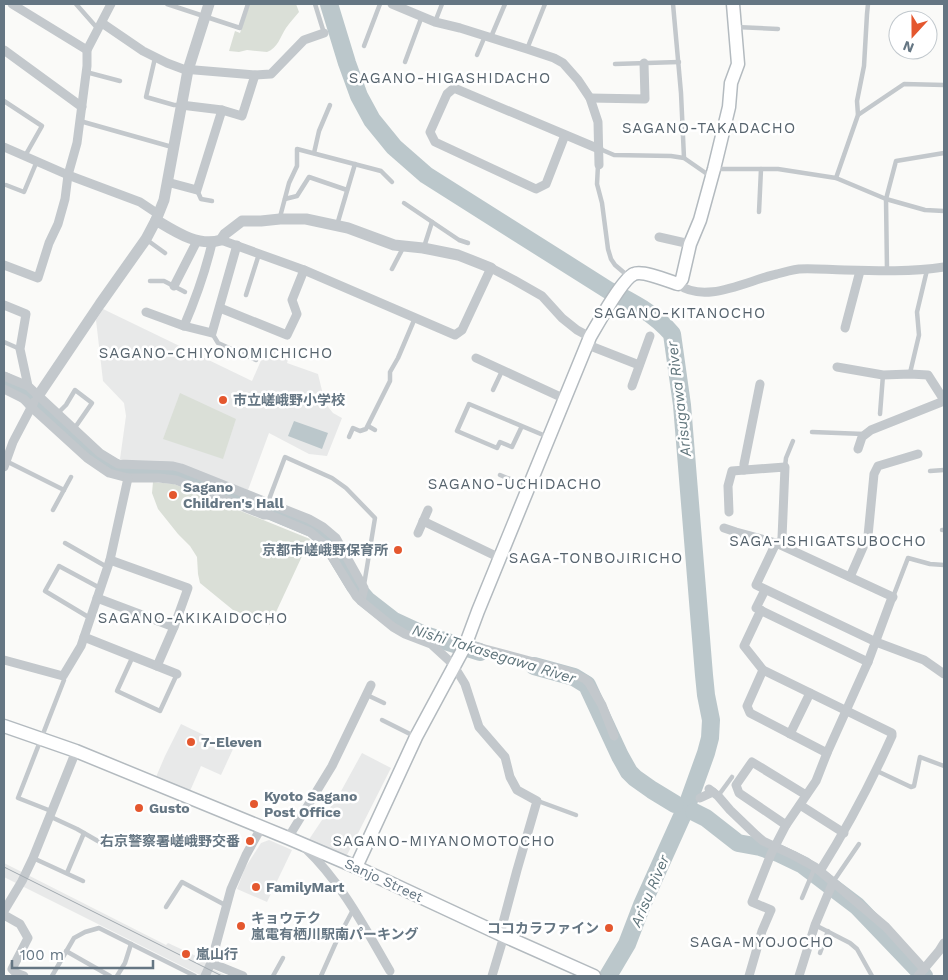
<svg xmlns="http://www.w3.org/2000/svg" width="948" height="980" font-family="'Work Sans','Noto Sans JP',sans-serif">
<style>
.built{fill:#e8e9e9}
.green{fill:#dadfd7}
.water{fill:#bbc7cb}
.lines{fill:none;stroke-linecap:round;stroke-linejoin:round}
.river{stroke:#bbc7cb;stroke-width:18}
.secondary-casing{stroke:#b3babf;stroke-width:15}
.service{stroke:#c3c8cc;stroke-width:4.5}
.minor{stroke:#c3c8cc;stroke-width:9}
.tertiary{stroke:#c3c8cc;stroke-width:11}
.secondary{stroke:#fff;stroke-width:12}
.tram{stroke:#a2aab0;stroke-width:1}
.poi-dot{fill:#e4572e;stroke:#fff;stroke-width:2}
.labels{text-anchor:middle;stroke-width:5;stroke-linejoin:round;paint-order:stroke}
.poi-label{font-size:14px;font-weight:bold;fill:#657683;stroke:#fff;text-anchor:start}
.street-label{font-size:14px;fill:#657683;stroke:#fff}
.neighbourhood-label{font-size:15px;letter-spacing:1px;fill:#57646e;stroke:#fff}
.water-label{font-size:15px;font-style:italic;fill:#60757c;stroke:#fff}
</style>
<rect width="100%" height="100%" fill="#fafaf8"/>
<g class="built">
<polygon points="103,309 252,381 266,349 271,351 274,347 290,353 287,363 318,374 325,403 333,413 342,418 327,456 309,454 269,433 248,490 175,463 129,462 120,459 126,416 124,403 103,381 96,320"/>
<polygon points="181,724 233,749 221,775 201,766 190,791 156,777 165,756"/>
<polygon points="362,753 391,768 346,857 308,841 340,793"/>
<polygon points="269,840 292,850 267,902 237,889 245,868 261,843"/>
<polygon points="4,863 166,945 168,943 209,962 208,967 227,976 202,976 4,877"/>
</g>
<g class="green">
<path d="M250 4H296L299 12C295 17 290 22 286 28 280 37 278 48 267 52L247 50 239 52 229 51 235 31 240 33Z"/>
<polygon points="180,393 236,419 223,459 163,439"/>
<polygon points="153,482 174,484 310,539 270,625 233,610 200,583 198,574 197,557 190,546 178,534 158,509 152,493"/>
</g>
<polygon class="water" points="294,421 328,433 322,449 288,436"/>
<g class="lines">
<g class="river">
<path d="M329 4 347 63 359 96 372 120 394 147 426 175 608 290C631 301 655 314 672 334L682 405 704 675 706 695 711 720 710 738 706 753 688 803 642 905 627 944 608 976"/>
<polyline points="4,381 19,389 98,458 113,467 124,471 153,470 172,471 225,492 314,529 329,543 355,586 367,600 394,621 422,634 480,652"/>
<polyline points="534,666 574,677 587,685 620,756 629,772 635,778 652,790 675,804"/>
<polyline points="694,812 706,818 738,843 760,847 778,853 803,865 857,906 924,976"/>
</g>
<g class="secondary-casing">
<g id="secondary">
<polyline points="4,726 76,751 288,838 356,867 504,936 594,976"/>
<path d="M356 867 416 737 465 646 478 611 590 337C597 325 623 278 634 274 642 270 669 281 678 284L682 279 690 244 700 220 714 169 729 107 731 83 738 64 733 4"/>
</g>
</g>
<g class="service">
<polyline points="76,4 98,29"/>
<polyline points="167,4 240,28 248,4"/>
<polyline points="315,4 324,33"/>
<polyline points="673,4 681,93 684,158"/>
<polyline points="435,22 442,4"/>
<polyline points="736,27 778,29"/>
<polyline points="491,37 505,4"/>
<polyline points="364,46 380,4"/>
<polyline points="527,49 545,4"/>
<polyline points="477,55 485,36"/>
<polyline points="155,58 146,97 174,105 181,105"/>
<polyline points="405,62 422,16"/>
<polyline points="615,64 679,62"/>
<polyline points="86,72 120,81"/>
<polyline points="4,101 42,126 25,156"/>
<polyline points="858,115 904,84 944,85"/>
<polyline points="80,121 172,147"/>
<polyline points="600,149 614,155 671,156 684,158 710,176"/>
<polyline points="314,153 319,131 330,105"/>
<polyline points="598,165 597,184 602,203 608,249 611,259 615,265 628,276"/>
<polyline points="716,169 778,169 836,178 886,199 925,210 944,211"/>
<polyline points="836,178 858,115 857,101 864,66 867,14 868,4"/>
<polyline points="6,185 24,192 37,161"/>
<polyline points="197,190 201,199 212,201"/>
<polyline points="285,199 297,196 309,177 347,190"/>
<polyline points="404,203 459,240 468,243"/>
<polyline points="759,212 761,169"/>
<polyline points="280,217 289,183 297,166 297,149 381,171 392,182"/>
<polyline points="337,225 355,164"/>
<polyline points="147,240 165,253"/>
<polyline points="424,247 432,222"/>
<polyline points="392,269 404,246"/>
<polyline points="887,270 886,199 896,161 944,153"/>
<polyline points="150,281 164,281 185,292"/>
<polyline points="246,295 259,254"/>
<polyline points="212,333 218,343 256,360"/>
<polyline points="4,342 20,349"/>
<polyline points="910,373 919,335 917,312 927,270"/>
<polyline points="493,390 502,371"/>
<polyline points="57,414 66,405 75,390 92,403 74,429"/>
<polyline points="880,414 883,375"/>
<polyline points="368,426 375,430"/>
<polyline points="522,426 512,447 500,442 497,448 457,431 469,404 548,437"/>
<polyline points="812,432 864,434"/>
<polyline points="349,437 353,428 360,431 366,429 390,381 390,372 398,358 415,318"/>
<polyline points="6,461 64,490"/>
<polyline points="785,467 786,458 793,441"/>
<polyline points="930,471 944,470"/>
<polyline points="500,475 527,486"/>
<polyline points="268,502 285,457 332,478 346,488 375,518 364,585"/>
<polyline points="53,510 71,477"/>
<polyline points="942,530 944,530"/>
<polyline points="65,543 107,567"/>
<polyline points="893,597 908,558 930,564 944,565"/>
<polyline points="90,618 45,591 59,566 100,588"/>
<polyline points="133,656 117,691 160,711 177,674"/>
<polyline points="367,695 384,703"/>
<polyline points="382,720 414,736"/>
<polyline points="877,771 911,787 914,786 920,757 944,766"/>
<polyline points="718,796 732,777"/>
<polyline points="538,801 576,815"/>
<polyline points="51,811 18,798 64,680 63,676"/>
<polyline points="49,816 77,829 103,844"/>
<polyline points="33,858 83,881"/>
<polyline points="67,873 84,833"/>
<polyline points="833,882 859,844"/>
<polyline points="802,898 815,867"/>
<polyline points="166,907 182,882 227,906"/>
<polyline points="815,925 850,943 857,949 872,976"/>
<polyline points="66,951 110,976"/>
<polyline points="820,953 828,931"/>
<polyline points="52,976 74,938 85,932 99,928 195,976"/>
<polyline points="117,976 125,963 131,944"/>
<polyline points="273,976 283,958"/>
<polyline points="321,976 337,940 353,910"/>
</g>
<g class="minor">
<polyline points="12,4 87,50"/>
<polyline points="392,4 435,22 460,28 527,49 554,58 563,63 578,80 590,98 598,122 599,165"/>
<polyline points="102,23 143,51 167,63 183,69 255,75 271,74 304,40 324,33"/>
<polyline points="4,50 82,107"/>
<polyline points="590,98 645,99 644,63"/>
<polyline points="181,105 222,110 242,116 255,75"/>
<polyline points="565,135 546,184 536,189 435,142 430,132 447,94 454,88 599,149"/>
<polyline points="4,147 68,175 140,202 158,214"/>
<polyline points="167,182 197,190 222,110"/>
<polyline points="659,237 690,244"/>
<polyline points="221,240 304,270 455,335 462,330 491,268 514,280 542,296 562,318 577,330 590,337"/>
<polyline points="4,265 38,278 49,243 58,224 65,199 68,175 77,143 87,66 87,50 111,4"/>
<path d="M678 284C705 305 748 280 777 274 784 272 792 270 799 269 814 268 830 270 845 270 878 271 912 272 944 267"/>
<polyline points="174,286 197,241"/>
<polyline points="4,305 26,314 20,349 28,386"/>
<polyline points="220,308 287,335 297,314 292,300 304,270"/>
<polyline points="146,312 184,326 212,333 237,245"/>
<path d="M184 326C196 298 205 273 212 243"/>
<polyline points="845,328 860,271"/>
<polyline points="588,345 639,365"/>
<polyline points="476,358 565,399"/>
<polyline points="837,367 883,375 910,374 928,375 944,400"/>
<polyline points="4,376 28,386 100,453 118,464 173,466 181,468 309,519 323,527 336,538 364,588 361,601"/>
<polyline points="632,386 650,336"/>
<polyline points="4,389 24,399 31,407 87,458 109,473 128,478 159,478 176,480 264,515 270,515 310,532 324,544 356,596 361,601 393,627 405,634 431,644 455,666 457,671 465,684 479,727 505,757 510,777 517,790 537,801 517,870 500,934"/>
<polyline points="858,449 862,437 871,430 944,401"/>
<polyline points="4,467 13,442 34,402"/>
<polyline points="744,470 744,464 760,384"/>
<polyline points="729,512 728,486 732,471 785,467 782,538 780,544"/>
<polyline points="423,521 500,558"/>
<polyline points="724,528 736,532 776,543"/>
<polyline points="418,533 428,510"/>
<polyline points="850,577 868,536 874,474 878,466 918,454"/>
<polyline points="765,590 756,608 868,662"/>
<polyline points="97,598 174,627 188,588 110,560"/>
<path d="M761 610 744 646 763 670 892 733V736C871 783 847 828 820 871"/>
<polyline points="84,637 177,674"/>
<polyline points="466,644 567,671 585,679 589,683 602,705 614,736"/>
<polyline points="4,660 63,676 81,646 110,560 128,478"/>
<polyline points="157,666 174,627"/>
<polyline points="763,670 747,706 750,713 827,753"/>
<polyline points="790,734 810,693"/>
<polyline points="709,789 718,796 730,810 756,835 763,841 793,855 815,867 833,882 886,927 924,969"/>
<polyline points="700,798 713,792"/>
<polyline points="800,805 844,833"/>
<polyline points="786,825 739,793 736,785 752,762 806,795"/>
<polyline points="288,838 332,766 371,685"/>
<path d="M305 848C342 883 365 928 390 971"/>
<polyline points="4,911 22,881 33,858 76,751"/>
<polyline points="4,915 20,924 28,938 12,969 16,973 24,976"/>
<polyline points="211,963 243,976"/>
<polyline points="205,976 211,963 231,889 246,855 261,828"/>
<polyline points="492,976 504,936"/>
<polyline points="749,976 762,931 771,910 752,902 771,854 786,825 816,781 827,753 868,662 891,600 893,597 776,543 756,585 876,642 924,660 944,674"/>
<polyline points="799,976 815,925 833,882"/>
<polyline points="918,976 939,951 944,943"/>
</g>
<g class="tertiary">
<path d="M156 220C176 232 198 247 221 240L225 234 242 221H261L280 219H306L348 228 394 245 423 248 458 255 491 268"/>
<polyline points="38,396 100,304 146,239 156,220 164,200 188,70 209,4"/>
</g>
<use href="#secondary" class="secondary"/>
<polyline class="tram" points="4,867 222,976"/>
</g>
<g class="poi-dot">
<circle cx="223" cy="400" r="5"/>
<circle cx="173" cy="495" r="5"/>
<circle cx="398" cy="550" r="5"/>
<circle cx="191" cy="742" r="5"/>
<circle cx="254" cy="804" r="5"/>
<circle cx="139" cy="808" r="5"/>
<circle cx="250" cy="841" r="5"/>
<circle cx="256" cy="887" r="5"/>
<circle cx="241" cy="926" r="5"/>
<circle cx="609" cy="928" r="5"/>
<circle cx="186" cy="954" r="5"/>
</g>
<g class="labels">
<g class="poi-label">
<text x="233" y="405">市立嵯峨野小学校</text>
<text x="183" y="492">Sagano<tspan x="183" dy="16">Children's Hall</tspan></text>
<text x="388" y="555" text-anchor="end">京都市嵯峨野保育所</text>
<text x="201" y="747">7-Eleven</text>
<text x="264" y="801">Kyoto Sagano<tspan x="264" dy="16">Post Office</tspan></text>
<text x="149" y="813">Gusto</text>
<text x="240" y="846" text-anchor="end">右京警察署嵯峨野交番</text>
<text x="266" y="892">FamilyMart</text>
<text x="251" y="923">キョウテク<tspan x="251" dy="16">嵐電有栖川駅南パーキング</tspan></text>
<text x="599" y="933" text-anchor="end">ココカラファイン</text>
<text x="196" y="959">嵐山行</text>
</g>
<g class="street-label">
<text transform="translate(384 880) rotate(25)" y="5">Sanjo Street</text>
</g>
<g class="neighbourhood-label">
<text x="450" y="83">SAGANO-HIGASHIDACHO</text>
<text x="709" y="133">SAGANO-TAKADACHO</text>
<text x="680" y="318">SAGANO-KITANOCHO</text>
<text x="216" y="358">SAGANO-CHIYONOMICHICHO</text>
<text x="515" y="489">SAGANO-UCHIDACHO</text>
<text x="828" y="546">SAGA-ISHIGATSUBOCHO</text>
<text x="596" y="563">SAGA-TONBOJIRICHO</text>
<text x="193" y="623">SAGANO-AKIKAIDOCHO</text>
<text x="444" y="846">SAGANO-MIYANOMOTOCHO</text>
<text x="762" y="947">SAGA-MYOJOCHO</text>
</g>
<g class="water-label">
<text transform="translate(679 399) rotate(-97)" y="5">Arisugawa River</text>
<text transform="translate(494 654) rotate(17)" y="5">Nishi Takasegawa River</text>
<text transform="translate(650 891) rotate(-67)" y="5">Arisu River</text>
</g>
</g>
<rect width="948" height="980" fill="none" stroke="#657683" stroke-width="10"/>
<g transform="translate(913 35) rotate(201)"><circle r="24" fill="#ffffff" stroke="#c1c8cd"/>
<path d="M0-4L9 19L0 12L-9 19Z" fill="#e4572e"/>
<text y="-8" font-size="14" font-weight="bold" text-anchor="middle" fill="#657683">N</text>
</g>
<path d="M12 960v8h141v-8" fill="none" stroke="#657683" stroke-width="2.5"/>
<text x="20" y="960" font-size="15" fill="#657683" stroke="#ffffff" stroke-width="4" paint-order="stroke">100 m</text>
</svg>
